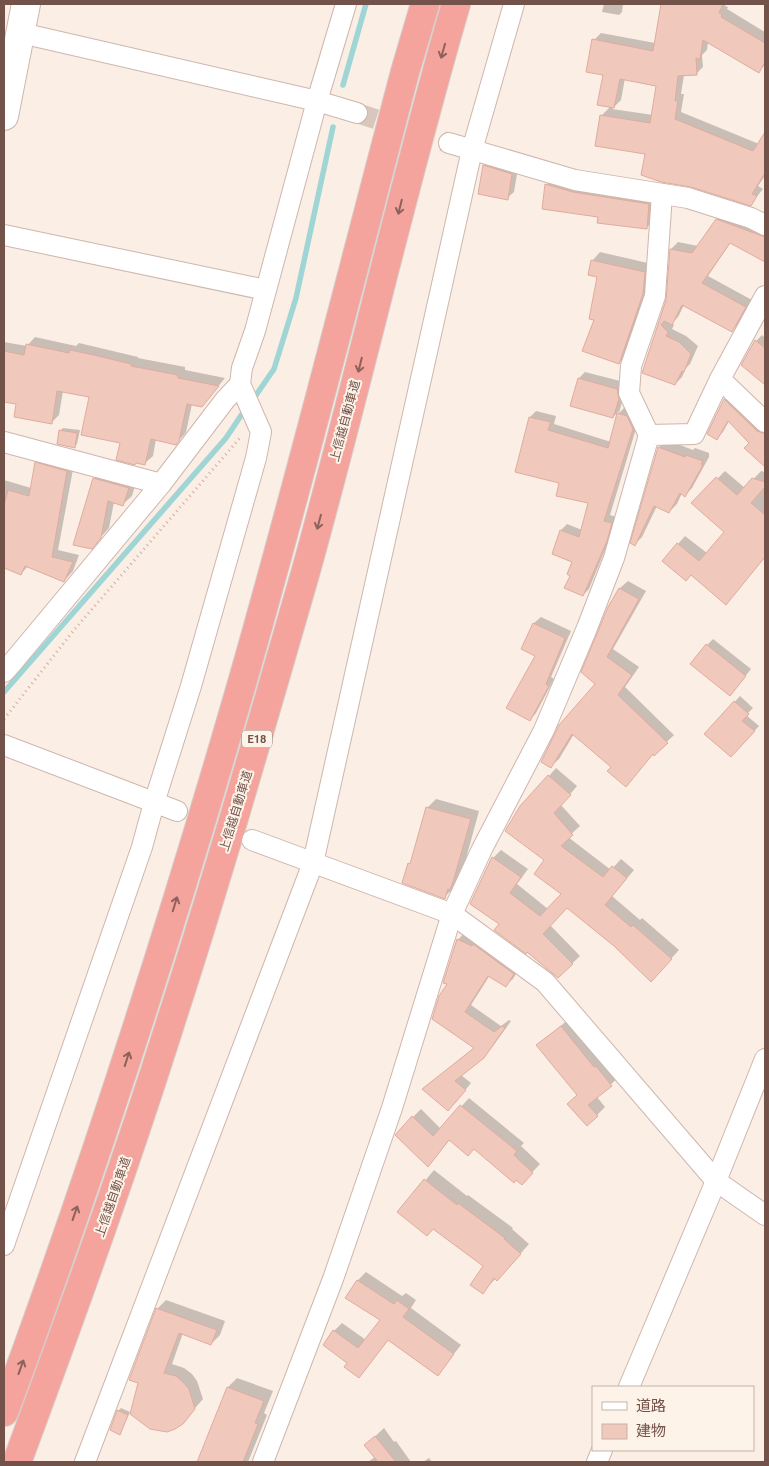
<svg xmlns="http://www.w3.org/2000/svg" width="769" height="1466" font-family="Roboto,'Noto Sans JP',sans-serif">
<style>
.shadow{fill:#0003;fill-rule:evenodd}
.lines{fill:none;stroke-linecap:round;stroke-linejoin:round}
.stream{stroke:#9fd6d5;stroke-width:5.5}
.building{fill:#f0c8bc;stroke:#e2ab9d}
.minor-tunnel{stroke:#d9c7be;stroke-width:20;stroke-dasharray:20 10;stroke-linecap:butt}
.minor-casing{stroke:#ceb6ad;stroke-width:22}
.secondary-casing{stroke:#d1b5ab;stroke-width:30}
.motorway-casing{stroke:#d5cbc9;stroke-width:30}
.path{stroke:#d5ab9f;stroke-width:3;stroke-dasharray:1 4;stroke-linecap:butt}
.minor{stroke:#fff;stroke-width:20}
.secondary{stroke:#fff;stroke-width:28}
.motorway{stroke:#f4a49c;stroke-width:28}
.oneway{stroke:#8d625a}
.labels{text-anchor:middle;stroke-width:4;stroke-linejoin:round;paint-order:stroke}
.shield{fill:#fef3e9;stroke:#9d827a;stroke-width:1}
.shield-label{font-size:11px;font-weight:bold;fill:#73524a}
.street-label{font-size:12px;fill:#73524a;stroke:#fef3e9}
</style>
<rect width="100%" height="100%" fill="#fbeee4"/>
<g class="shadow">
<polygon points="604,4 623,4 622,12 619,15 602,12"/>
<path d="M667 4H726L725 6 728 7 727 9 765 32V65L758 72 708 42 707 50 702 55 703 67 696 74 684 75 681 94H684L681 112 759 144 765 134V176L758 186 763 189 751 204 646 153 597 145 602 115 611 106 604 74 594 40 601 33 655 43 659 18ZM625 78 657 85 653 115 612 109 621 100Z"/>
<polygon points="491,159 518,168 514,192 507,198 484,166"/>
<polygon points="555,176 657,196 655,220 646,228 599,215 543,208 547,184"/>
<polygon points="724,213 765,228 765,261 731,242 708,276 752,300 738,324 732,331 684,305 678,317 672,323 674,325 672,329 686,336 698,346 690,364 686,368 682,377 675,384 644,372 668,300 671,249 678,242 698,246 717,220"/>
<polygon points="600,252 652,264 651,284 627,355 619,363 595,319 599,276 592,261"/>
<polygon points="762,335 765,338 765,384 743,365 756,341"/>
<polygon points="35,337 76,346 79,343 138,357 138,358 185,367 185,370 225,378 202,406 192,404 186,432 184,435 176,443 156,439 153,456 145,463 122,442 90,396 63,391 59,415 51,423 17,403 4,401 4,342 27,346"/>
<polygon points="585,372 624,382 625,391 619,413 624,408 633,411 638,422 610,515 617,517 612,533 589,589 583,595 571,575 573,561 554,554 561,530 567,524 582,530 589,502 560,482 530,417 536,411 556,416 554,424 611,442 619,411 613,417 579,378"/>
<polygon points="731,394 765,426 765,464 761,461 751,443 729,421 723,432 717,438 709,433 725,400"/>
<polygon points="63,428 80,430 77,444 74,447 60,431"/>
<polygon points="667,440 693,450 695,448 709,453 709,457 692,488 685,495 682,493 677,504 669,512 657,506 642,537 635,544 632,543 659,447"/>
<polygon points="43,456 74,464 58,550 79,555 73,571 64,581 28,566 21,574 4,566 4,480 31,488 36,463"/>
<polygon points="102,470 137,479 132,496 123,504 114,502 109,528 100,538 94,479"/>
<polygon points="725,471 745,488 761,471 765,472 765,561 763,559 691,574 663,561 685,536 707,553 726,532 693,503"/>
<polygon points="628,581 646,591 613,649 639,667 625,687 674,735 654,754 653,753 626,785 612,767 574,734 559,759 551,766 597,684 609,608 620,588"/>
<polygon points="541,617 571,631 551,677 554,679 536,713 530,720 536,655 522,649 534,623"/>
<polygon points="713,639 751,669 736,688 707,645"/>
<polygon points="740,696 753,708 746,715 759,726 736,751 706,734"/>
<polygon points="556,768 577,786 561,805 580,826 568,837 611,870 621,859 634,870 612,896 640,920 642,918 679,950 659,972 614,946 568,907 550,925 580,956 558,977 501,923 493,858 501,850 528,869 517,884 548,909 563,893 546,860 549,776"/>
<polygon points="436,799 479,811 462,873 453,889 444,897 409,864 413,861 427,808"/>
<polygon points="464,933 520,967 513,979 506,985 490,975 471,1005 501,1026 509,1020 511,1021 490,1050 461,1075 471,1083 455,1103 424,1089 475,1047 449,984 458,940"/>
<polygon points="570,1018 620,1076 597,1097 605,1107 597,1115 578,1095 538,1045"/>
<polygon points="469,1098 524,1143 521,1146 540,1164 522,1183 475,1148 450,1139 435,1157 397,1133 421,1109 441,1129"/>
<polygon points="434,1170 467,1196 468,1195 513,1228 512,1229 529,1244 506,1270 496,1278 483,1292 484,1266 434,1228 399,1212"/>
<polygon points="366,1272 402,1296 406,1293 416,1300 411,1308 461,1345 438,1374 389,1339 359,1376 349,1363 334,1331 342,1323 366,1340 381,1320 357,1281"/>
<polygon points="166,1300 225,1321 220,1335 211,1344 183,1333 172,1364 184,1368 192,1374 197,1381 203,1399 182,1423 139,1383 131,1379 158,1308"/>
<polygon points="237,1378 273,1391 264,1413 267,1415 248,1462 198,1462 228,1387"/>
<polygon points="121,1408 130,1412 122,1430 119,1433 118,1411"/>
<polygon points="384,1428 394,1442 396,1441 411,1462 368,1462 375,1457 366,1445"/>
<polygon points="429,1458 432,1462 423,1462"/>
</g>
<g class="lines">
<g class="stream">
<polyline points="343,85 366,4"/>
<polyline points="252,401 274,369 296,298 333,127"/>
<polyline points="4,692 226,438 246,408"/>
</g>
</g>
<g class="building">
<polygon points="661,4 723,4 719,13 722,14 721,17 765,43 765,62 759,73 703,40 700,59 696,58 697,75 678,76 675,101 678,101 675,119 753,151 765,132 765,173 752,194 757,196 751,206 691,187 661,182 641,175 645,154 595,146 600,115 650,123 656,86 620,79 614,108 597,105 603,75 586,72 592,39 653,51"/>
<polygon points="483,165 512,174 508,200 478,194"/>
<polygon points="545,184 573,192 649,204 647,229 597,223 598,217 542,209"/>
<polygon points="716,219 765,237 765,262 730,243 702,283 746,307 732,332 682,305 672,325 664,321 661,325 668,332 666,336 679,342 691,354 684,372 682,371 675,385 642,373 666,300 670,249 692,253"/>
<polygon points="591,260 645,272 643,294 619,364 582,351 594,320 589,319 597,277 588,275"/>
<polygon points="755,340 765,348 765,385 741,365"/>
<polygon points="26,344 69,353 70,350 94,355 131,364 131,366 178,375 178,378 219,386 202,407 187,404 179,441 176,445 151,439 145,465 136,463 135,465 116,460 120,443 81,435 89,397 57,391 52,424 14,417 16,404 4,402 4,351 24,355"/>
<polygon points="578,378 617,389 619,399 613,418 570,406"/>
<polygon points="724,399 757,431 765,434 765,467 744,448 749,443 728,421 717,440 707,434"/>
<polygon points="617,413 627,416 633,429 604,521 612,523 607,541 583,596 564,588 570,576 567,574 572,562 552,554 560,530 579,537 588,503 556,496 559,483 515,472 529,417 551,422 548,430 608,448"/>
<polygon points="59,430 77,433 75,448 57,444"/>
<polygon points="658,447 685,457 686,455 703,461 701,464 703,465 685,497 680,493 669,513 654,506 635,546 630,543"/>
<polygon points="35,462 67,471 52,557 73,562 64,582 25,566 21,575 4,568 4,506 8,490 29,496"/>
<polygon points="716,477 737,495 752,478 765,482 765,487 751,503 765,515 765,557 726,605 691,575 686,581 662,561 677,543 699,561 724,532 691,503"/>
<polygon points="93,478 129,488 123,506 108,501 101,538 92,549 73,545"/>
<polygon points="619,588 639,599 607,657 632,675 618,695 668,743 654,756 653,754 626,787 607,771 611,767 572,734 551,768 541,762 559,725 595,684 581,672 608,607"/>
<polygon points="533,623 565,638 546,684 549,686 530,721 506,708 535,656 521,649"/>
<polygon points="706,644 746,676 730,696 690,664"/>
<polygon points="734,701 749,714 742,721 755,731 731,757 704,734"/>
<polygon points="548,775 571,795 554,813 573,835 561,846 603,877 612,866 627,878 605,905 631,927 633,925 672,959 651,982 614,946 567,908 543,934 573,964 558,978 527,952 526,954 494,930 499,924 470,904 492,857 521,877 510,893 540,916 561,894 534,874 544,860 505,831 520,806"/>
<polygon points="426,807 471,819 453,882 450,890 448,889 445,899 402,883 408,863 410,864"/>
<polygon points="457,939 472,946 473,944 514,974 506,987 488,976 465,1012 494,1032 502,1026 505,1028 484,1058 455,1081 466,1090 448,1111 422,1089 474,1048 432,1019 439,996 447,984 443,983"/>
<polygon points="561,1026 594,1067 596,1066 612,1086 588,1105 598,1116 587,1126 567,1104 577,1095 536,1045"/>
<polygon points="460,1105 517,1151 514,1155 533,1173 522,1185 516,1180 514,1183 474,1149 468,1156 449,1140 428,1167 395,1135 412,1116 433,1136"/>
<polygon points="424,1179 457,1205 458,1203 505,1238 504,1239 521,1254 497,1281 494,1278 483,1294 470,1285 483,1266 433,1229 427,1236 397,1212"/>
<polygon points="357,1280 394,1304 397,1300 409,1309 403,1317 454,1354 438,1376 388,1340 359,1378 344,1367 347,1363 323,1345 333,1330 358,1348 380,1320 345,1298"/>
<polygon points="156,1308 217,1330 211,1345 179,1333 164,1373 176,1376 183,1382 189,1389 195,1409 183,1424 175,1429 167,1432 150,1429 130,1414 138,1383 129,1380"/>
<polygon points="227,1387 264,1401 255,1423 258,1424 243,1462 197,1462"/>
<polygon points="117,1410 128,1415 120,1435 110,1430"/>
<polygon points="375,1436 396,1462 378,1462 364,1445"/>
</g>
<g class="lines">
<polyline class="minor-tunnel" points="357,113 449,143"/>
<g class="minor-casing">
<g id="minor">
<polyline points="21,33 317,101 357,113"/>
<polyline points="449,143 575,180 688,198 751,218 765,225"/>
<polyline points="4,235 266,290"/>
<polyline points="720,379 765,422"/>
<polyline points="649,435 629,393 631,366 655,296 662,194"/>
<polyline points="4,442 161,484"/>
<polyline points="4,672 12,663 161,484 225,400 240,384"/>
<polyline points="4,745 177,811"/>
<polyline points="252,840 452,914 545,982 716,1181 765,1215"/>
<polyline points="4,1245 142,847 154,803 191,686 256,458 261,432 240,384 242,368 255,331 317,101 346,4"/>
<polyline points="629,1387 716,1181 765,1059"/>
<polyline points="85,1462 313,863 472,150 514,4"/>
<polyline points="263,1462 333,1279 392,1108 452,914 482,849 544,730 587,628 614,558 649,435 694,434 720,379 765,296"/>
<polyline points="597,1462 602,1450"/>
</g>
</g>
<g class="secondary-casing">
<polyline id="secondary" points="4,116 26,4"/>
</g>
<g class="motorway-casing">
<g id="motorway">
<path d="M4 1412C93 1172 171 929 242 683 300 481 351 276 405 72L425 4"/>
<path d="M17 1462C71 1316 124 1170 171 1021 219 873 262 723 305 574 358 384 401 192 456 4"/>
</g>
</g>
<polyline class="path" points="4,719 74,630 240,438"/>
<use href="#minor" class="minor"/>
<use href="#secondary" class="secondary"/>
<use href="#motorway" class="motorway"/>
</g>
<defs><path id="oneway-shaft" d="M-6 0H5M1.5-3L5.5 0L1.5 3" fill="none" stroke-width="1.6" stroke-linecap="round" stroke-linejoin="round" transform="scale(1.25)"/></defs>
<g class="oneway">
<use href="#oneway-shaft" transform="translate(443 51) rotate(106)"/>
<use href="#oneway-shaft" transform="translate(400 207) rotate(104)"/>
<use href="#oneway-shaft" transform="translate(360 365) rotate(104)"/>
<use href="#oneway-shaft" transform="translate(319 522) rotate(105)"/>
<use href="#oneway-shaft" transform="translate(175 904) rotate(-73)"/>
<use href="#oneway-shaft" transform="translate(127 1059) rotate(-72)"/>
<use href="#oneway-shaft" transform="translate(75 1213) rotate(-71)"/>
<use href="#oneway-shaft" transform="translate(21 1367) rotate(-70)"/>
</g>
<g class="labels">
<rect class="shield" x="242" y="730.5" width="30" height="17" rx="4"/>
<g class="shield-label">
<text x="257" y="743">E18</text>
</g>
<g class="street-label">
<text transform="translate(345 421) rotate(-75)" y="4">上信越自動車道</text>
<text transform="translate(236 811) rotate(-73)" y="4">上信越自動車道</text>
<text transform="translate(113 1197) rotate(-71)" y="4">上信越自動車道</text>
</g>
</g>
<rect width="769" height="1466" fill="none" stroke="#73524a" stroke-width="10"/>
<rect x="592" y="1386" width="162" height="65" fill="#fef3e9" stroke="#c6b3a9"/>
<rect x="602" y="1402" width="25" height="8" fill="#ffffff" stroke="#c6b3a9"/>
<text x="636" y="1411" font-size="15" fill="#73524a">道路</text>
<rect x="602" y="1424" width="25" height="15" fill="#f0c8bc" stroke="#c6b3a9"/>
<text x="636" y="1436" font-size="15" fill="#73524a">建物</text>
</svg>
